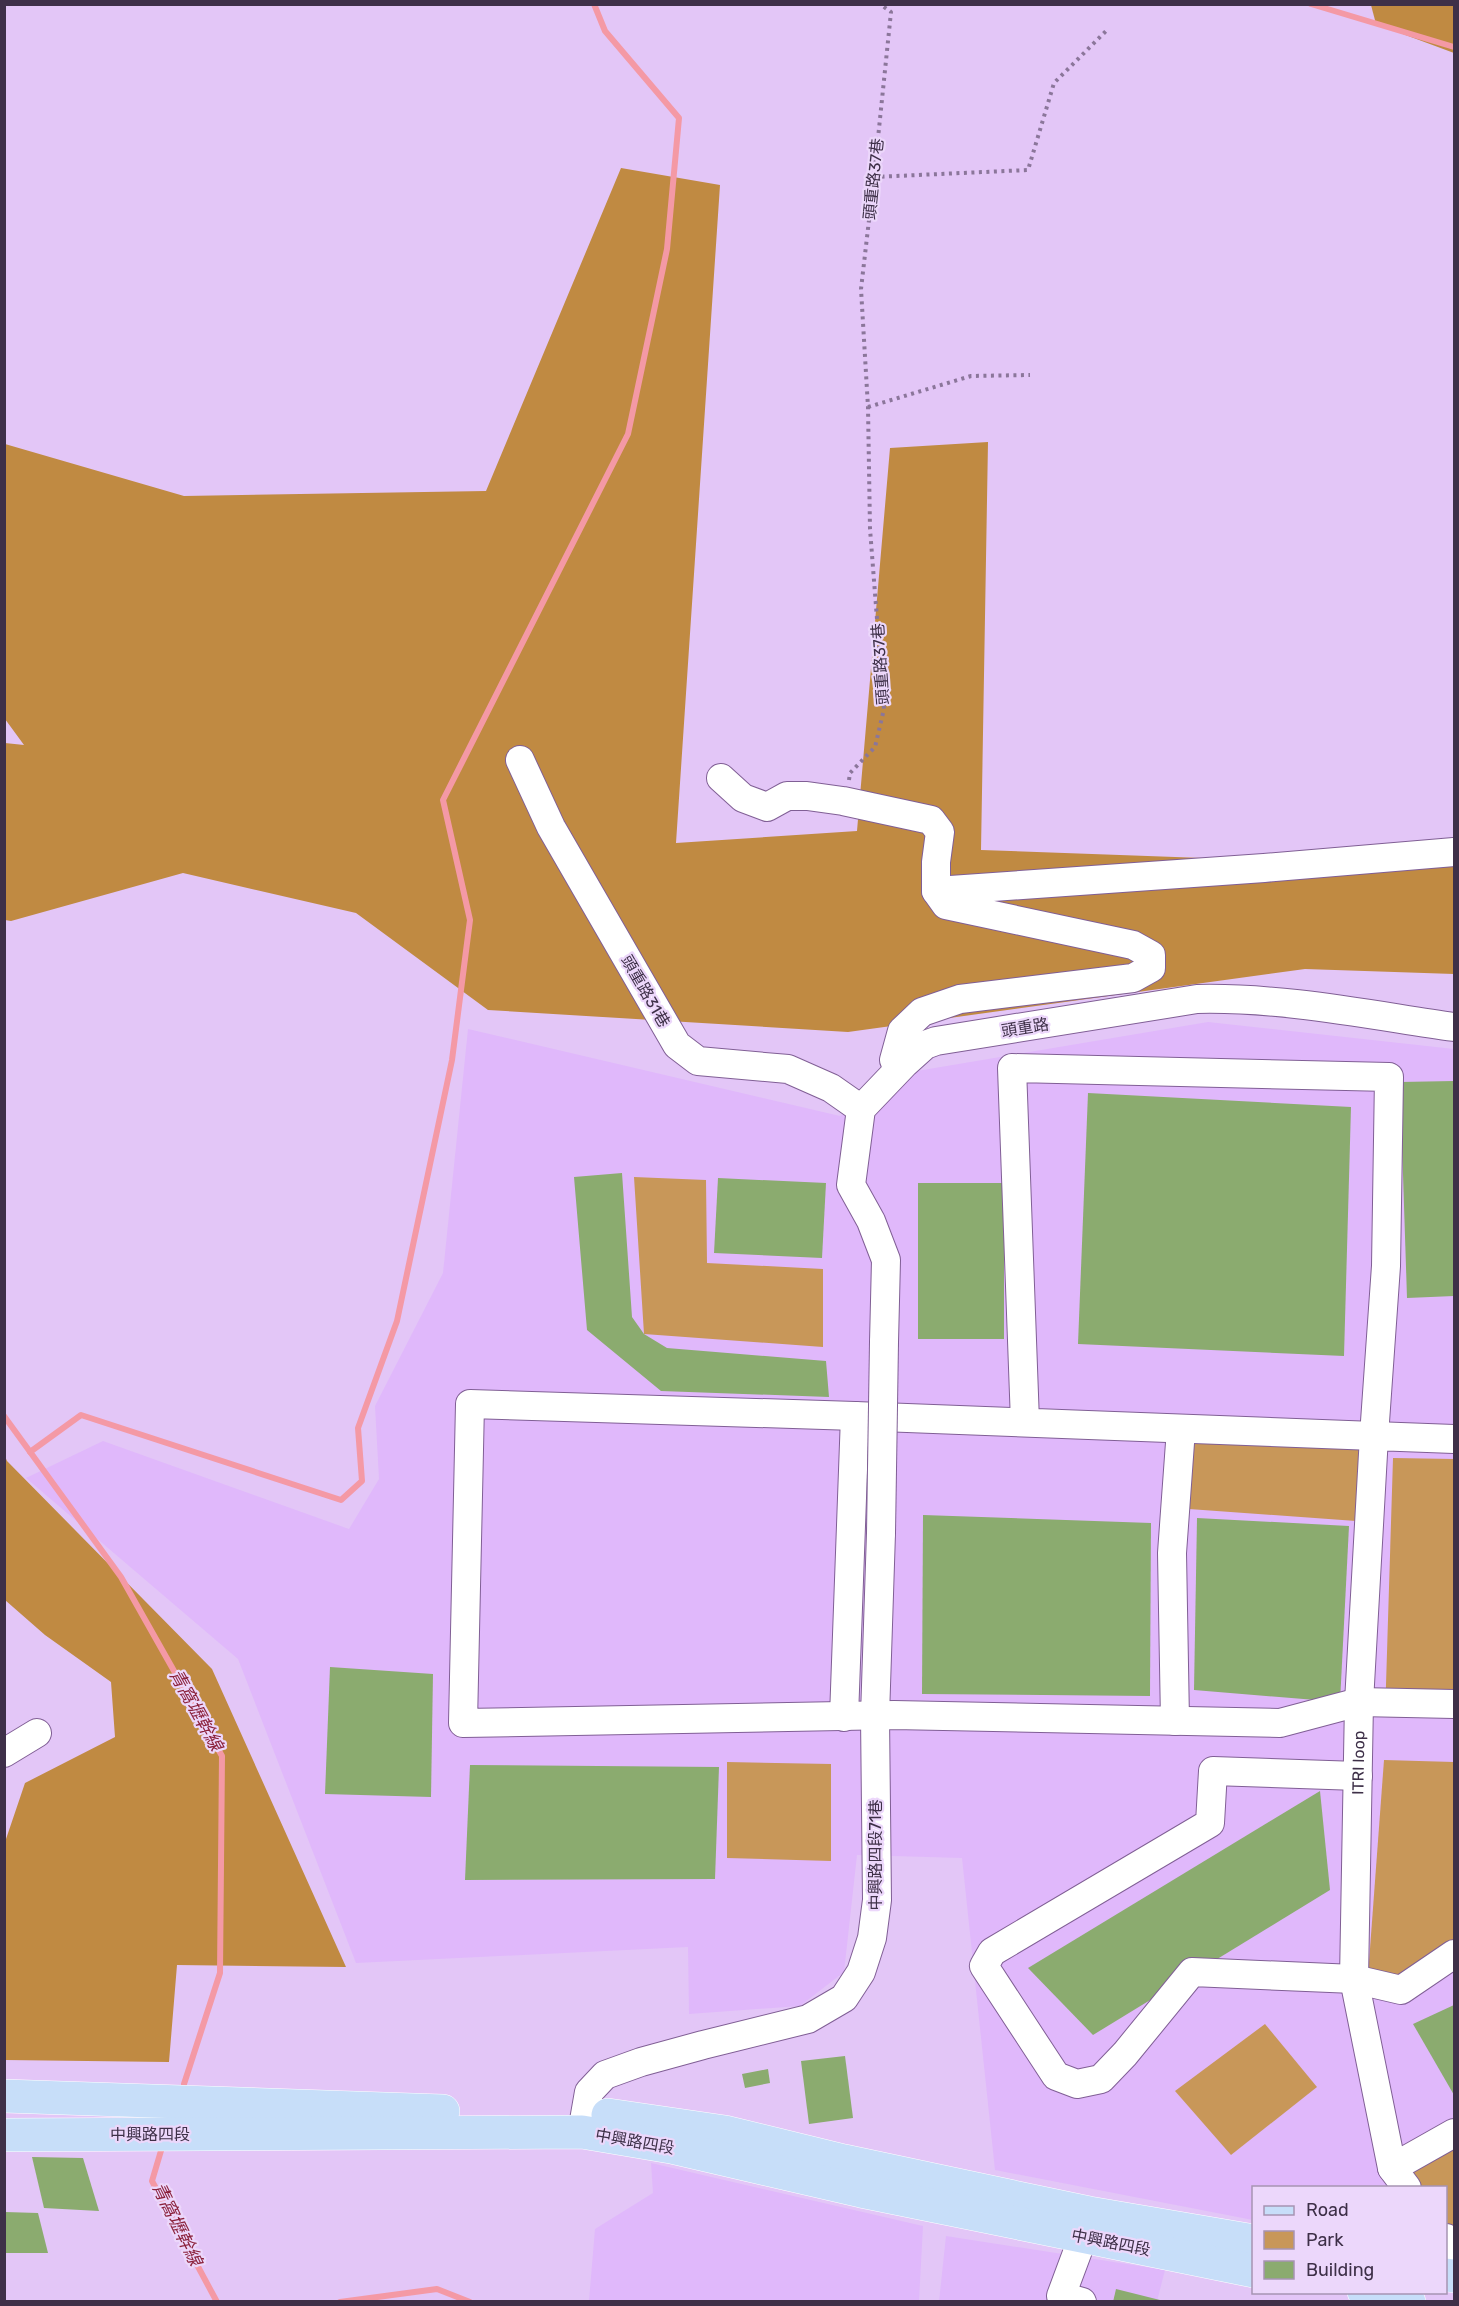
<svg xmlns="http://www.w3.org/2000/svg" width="1459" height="2306" font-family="Rubik,'Noto Sans TC',sans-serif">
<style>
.built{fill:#e0b8fb}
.green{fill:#c89759}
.forest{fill:#c08a42}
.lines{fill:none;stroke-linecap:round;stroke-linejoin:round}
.stream{stroke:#f499a5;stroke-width:6}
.building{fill:#8bab6f}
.minor-casing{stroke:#805f95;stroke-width:30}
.major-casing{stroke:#fff;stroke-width:34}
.path{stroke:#8b769a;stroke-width:4;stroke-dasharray:3 4.5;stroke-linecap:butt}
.minor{stroke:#fff;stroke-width:28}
.major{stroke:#c7def9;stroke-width:33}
.minor-bridge-casing{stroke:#805f95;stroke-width:30;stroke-linecap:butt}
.minor-bridge{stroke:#fff;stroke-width:28}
.labels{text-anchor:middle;stroke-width:4.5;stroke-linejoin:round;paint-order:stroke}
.street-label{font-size:16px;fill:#3e3048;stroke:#ecd7fb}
.water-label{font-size:18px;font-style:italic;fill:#8b223c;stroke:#ecd7fb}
</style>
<rect width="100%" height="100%" fill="#e3c6f7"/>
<g class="built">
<polygon points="1208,1022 1454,1049 1454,2252 1446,2188 1254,2188 1253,2220 995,2170 962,1858 857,1855 844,1972 800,2006 689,2014 688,1947 356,1963 238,1659 26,1478 103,1441 349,1529 379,1479 375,1406 443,1273 468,1029 840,1116 899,1074"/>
<polygon points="651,2163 923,2226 919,2301 589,2301 595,2229 653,2193"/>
<polygon points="946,2236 1165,2270 1157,2301 939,2302"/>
</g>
<g class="green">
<polygon points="634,1177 706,1180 707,1263 823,1269 823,1347 644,1334"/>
<polygon points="1194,1440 1359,1444 1356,1521 1189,1509"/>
<polygon points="1393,1458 1454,1459 1454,1718 1385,1717"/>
<polygon points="1384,1760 1454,1762 1454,1957 1367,1989"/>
<polygon points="727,1762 831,1764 831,1861 727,1858"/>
<polygon points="1265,2024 1317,2087 1231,2155 1175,2091"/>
<polygon points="1454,2147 1454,2240 1446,2239 1446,2188 1406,2187 1395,2172"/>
</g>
<g class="forest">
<polygon points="1371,5 1454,5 1454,53 1376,24"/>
<polygon points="621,168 720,185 676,843 857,831 890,448 988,442 981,850 1454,867 1454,974 1305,969 848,1032 488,1010 356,913 183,873 11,921 5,920 5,743 24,745 5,719 5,444 184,496 486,491"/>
<polygon points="4,1454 7,1461 212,1669 346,1967 177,1965 169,2062 5,2060 5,1842 25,1783 115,1737 111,1682 45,1635 5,1600"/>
</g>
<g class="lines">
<g class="stream">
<polyline points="1311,4 1454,47"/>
<polyline points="4,1416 121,1577 222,1756 220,1973 184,2084"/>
<polyline points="30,1452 81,1415 341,1500 362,1481 358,1428 397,1321 452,1060 470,920 443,800 628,434 667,249 679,118 605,31 594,4"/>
<polyline points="163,2144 152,2181 217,2302"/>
<polyline points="340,2302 437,2289 470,2302"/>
</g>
</g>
<g class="building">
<polygon points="1454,1081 1454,1296 1407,1298 1400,1082"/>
<polygon points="1088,1093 1351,1107 1344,1356 1078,1344"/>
<polygon points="622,1173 632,1317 644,1334 667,1348 826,1361 829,1397 661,1391 587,1330 574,1177"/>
<polygon points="718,1178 826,1183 822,1258 714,1253"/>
<rect x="918" y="1183" width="86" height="156"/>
<polygon points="923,1515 1151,1523 1150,1696 922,1694"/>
<polygon points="1197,1518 1349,1526 1340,1702 1194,1690"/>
<polygon points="330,1667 433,1674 431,1797 325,1794"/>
<polygon points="470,1765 719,1767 715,1879 465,1880"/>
<polygon points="1320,1791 1330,1890 1093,2035 1028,1968"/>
<polygon points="1454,2005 1454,2095 1413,2024"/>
<polygon points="845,2056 853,2118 809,2124 801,2061"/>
<polygon points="768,2069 770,2083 745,2088 742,2074"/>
<polygon points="32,2157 83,2158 99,2211 44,2208"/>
<polygon points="5,2212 38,2213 48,2253 5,2253"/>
<polygon points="1116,2289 1164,2301 1164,2302 1113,2302"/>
</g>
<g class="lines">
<g class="minor-casing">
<g id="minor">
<polyline points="520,760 551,827 677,1045 698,1061 788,1069 831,1088 861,1109"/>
<polyline points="721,778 743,798 767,807 787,796 807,796 843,801 931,820 940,832 936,862 936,891 946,905 1133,945 1151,955 1151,968 1133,978 960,999 922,1012 902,1031 894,1060"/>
<polyline points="936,891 1264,868 1454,852"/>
<path d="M884 1342 886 1260 871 1221 851 1185 861 1109 905 1063 925 1045 936 1041 1197 999C1283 997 1370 1015 1454 1027"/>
<polyline points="1025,1422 1012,1068 1389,1077 1386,1266 1374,1436 855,1416 470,1404 463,1723 894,1715 1280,1723 1359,1702 1454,1704"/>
<polyline points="844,1717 855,1416"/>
<polyline points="1175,1721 1172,1553 1181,1429"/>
<polyline points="4,1753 37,1733"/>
<polyline points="1358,1776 1213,1771 1210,1823 992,1952 984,1966 1056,2076 1077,2084 1101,2079 1125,2054 1192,1972 1354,1979 1401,1990 1454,1954"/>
<polyline points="582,2132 589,2092 605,2075 641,2062 703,2045 808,2019 844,1998 861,1972 872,1938 877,1900 875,1716 881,1533"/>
<polyline points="1392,2168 1454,2133"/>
<path id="s1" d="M1407 2188 1392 2168 1354 1979 1359 1702 1374 1436 1454 1439"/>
<polyline points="1446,2238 1454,2250"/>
<polyline points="1082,2302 1061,2296 1083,2237 1088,2216"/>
</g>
</g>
<g class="major-casing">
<g id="major">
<polyline points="4,2096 443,2111"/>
<polyline points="608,2115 725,2132 844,2161 1089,2213 1254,2241"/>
<polyline points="4,2135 582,2132 671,2147 861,2191 1254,2271"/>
<polyline points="1446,2275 1454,2276"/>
<polyline points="1364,2292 1409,2302"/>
</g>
</g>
<g class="path">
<polyline points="874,177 1028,170 1054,83 1106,31"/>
<polyline points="868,407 971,376 1030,375"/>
<polyline points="849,780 850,773 875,747 884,709 870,529 868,407 861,289 874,177 891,12 880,4"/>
</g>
<use href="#minor" class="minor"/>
<use href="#major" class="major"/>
<g class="minor-bridge-casing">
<polyline id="minor-bridge" points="881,1533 884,1342"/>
</g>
<use href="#minor-bridge" class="minor-bridge"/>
</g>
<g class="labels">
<g class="street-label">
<text transform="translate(873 179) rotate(-84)" y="6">頭重路37巷</text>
<text transform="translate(880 664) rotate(-94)" y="6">頭重路37巷</text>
<text transform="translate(646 991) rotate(60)" y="6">頭重路31巷</text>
<text transform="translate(1025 1027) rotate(-9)" y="6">頭重路</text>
<text dy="6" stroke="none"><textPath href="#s1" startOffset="434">ITRI loop</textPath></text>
<text transform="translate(875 1855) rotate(-90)" y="6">中興路四段71巷</text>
<text x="150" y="2140">中興路四段</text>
<text transform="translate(635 2141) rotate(10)" y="6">中興路四段</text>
<text transform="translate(1111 2242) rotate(11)" y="6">中興路四段</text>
</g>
<g class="water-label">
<text transform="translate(196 1710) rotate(61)" y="6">青窩壢幹線</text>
<text transform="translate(177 2224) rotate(64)" y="6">青窩壢幹線</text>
</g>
</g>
<rect width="1459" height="2306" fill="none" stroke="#3e3048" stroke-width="12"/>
<rect x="1252" y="2186" width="195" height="108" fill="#ecd7fb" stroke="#a694b3" stroke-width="1.5"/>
<rect x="1264" y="2206" width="30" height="9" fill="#c7def9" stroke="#a694b3" stroke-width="1.5"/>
<text x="1306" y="2216" font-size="18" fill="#3e3048">Road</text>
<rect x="1264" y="2231" width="30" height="18" fill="#c89759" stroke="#a694b3" stroke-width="1.5"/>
<text x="1306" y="2246" font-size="18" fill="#3e3048">Park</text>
<rect x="1264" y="2261" width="30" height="18" fill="#8bab6f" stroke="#a694b3" stroke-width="1.5"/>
<text x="1306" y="2276" font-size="18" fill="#3e3048">Building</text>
</svg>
